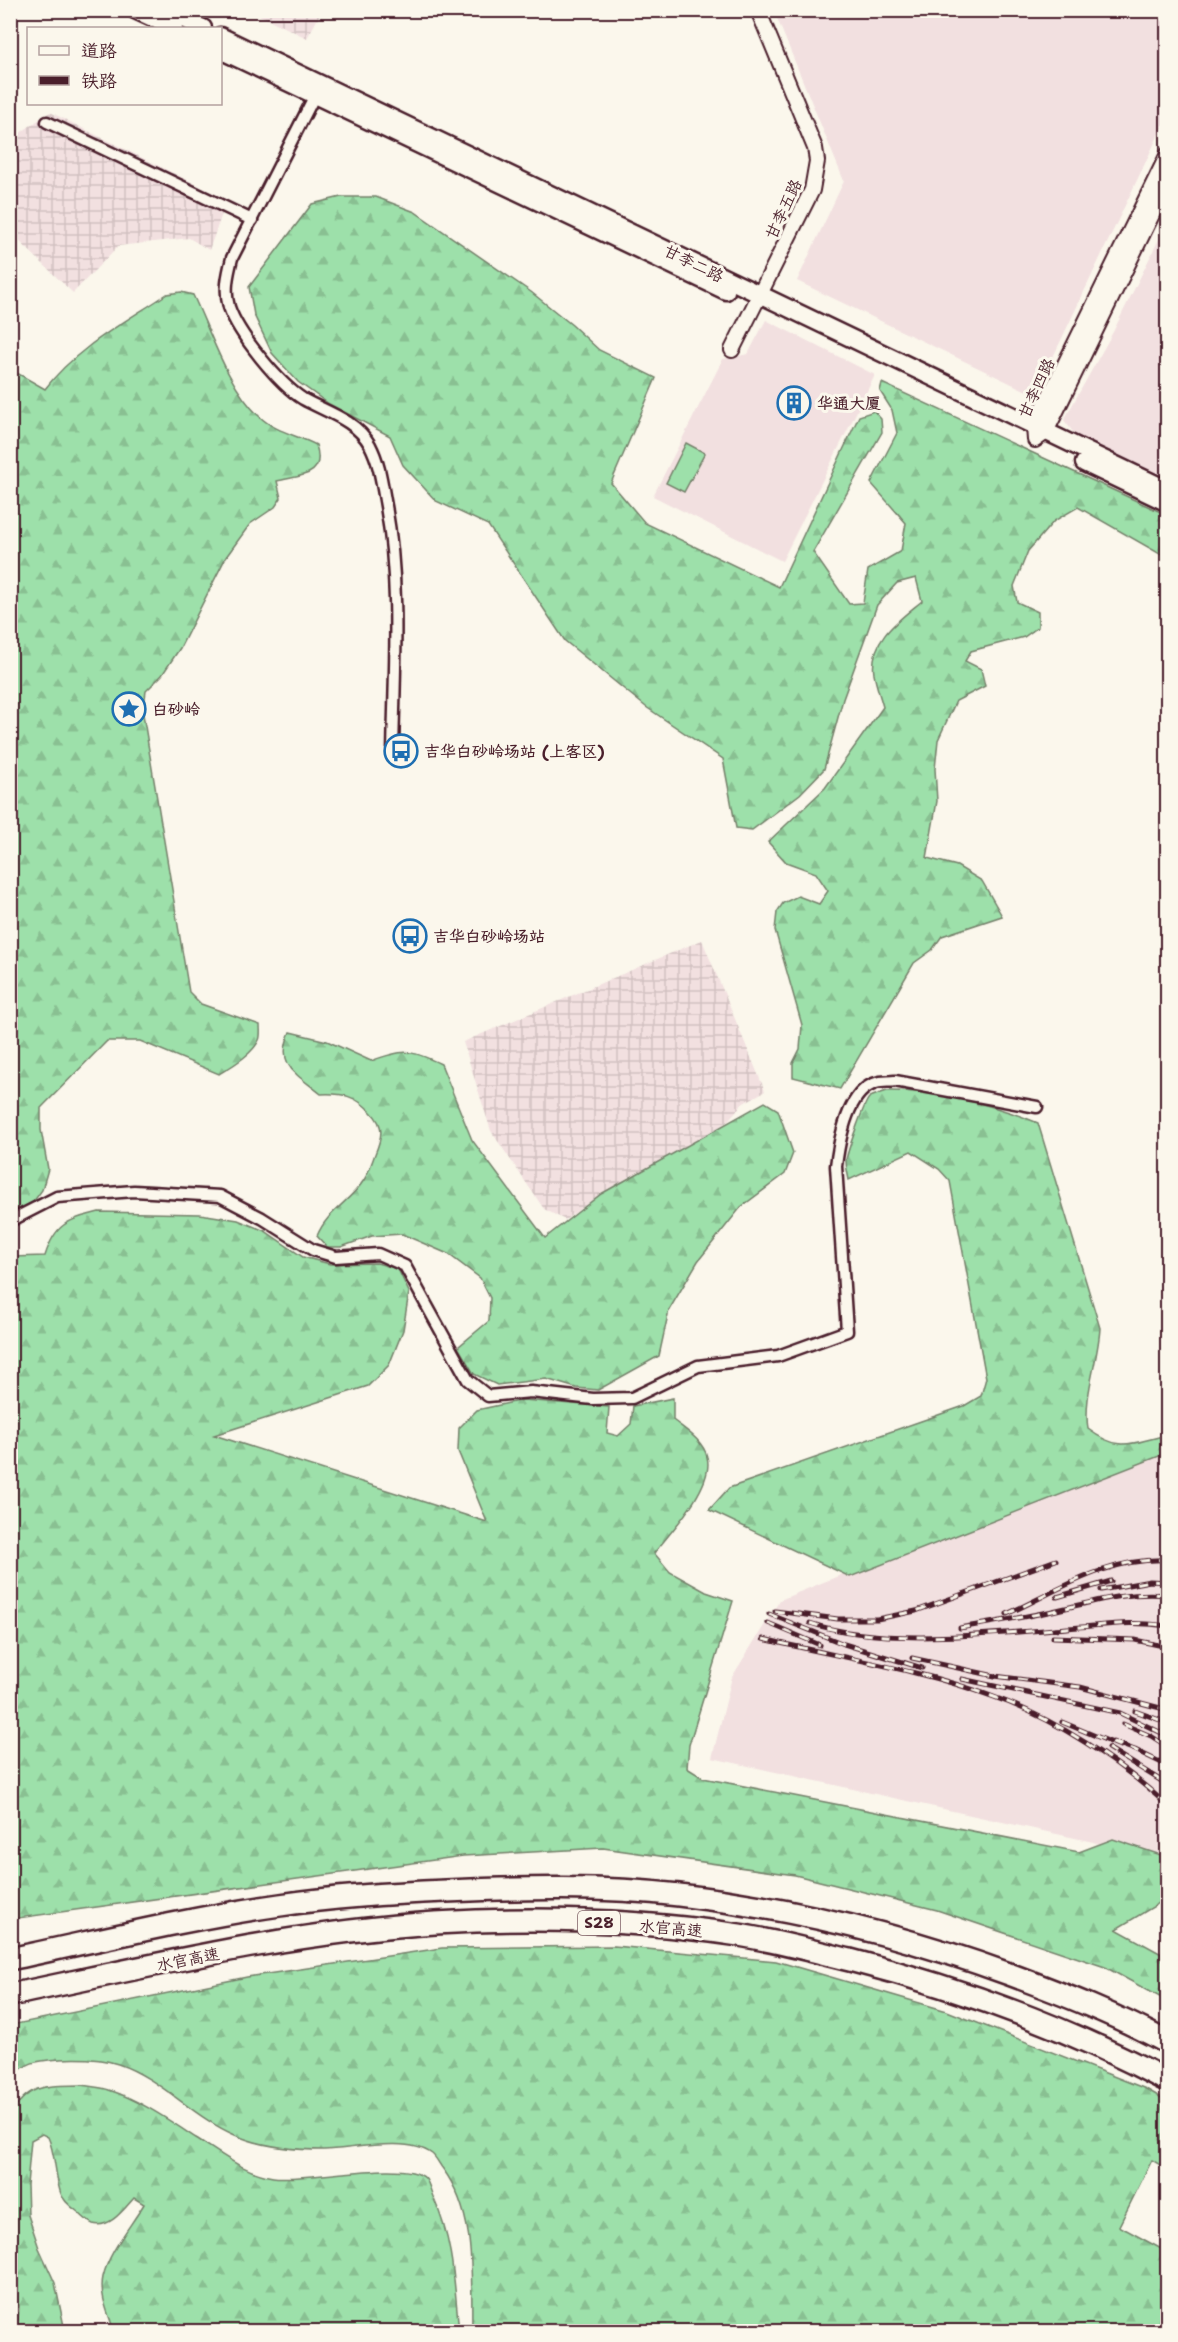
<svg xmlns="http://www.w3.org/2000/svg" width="1178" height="2342" font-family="'Shantell Sans','LXGW WenKai TC',sans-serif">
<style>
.built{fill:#f2e0e0}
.industrial{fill:url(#industrial-grid)}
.forest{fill:url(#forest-firs);stroke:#74806a;stroke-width:1.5}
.pitch{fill:#9de0aa;stroke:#74806a;stroke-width:1.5}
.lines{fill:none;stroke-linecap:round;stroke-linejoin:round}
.minor-casing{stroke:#4a1f2b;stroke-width:15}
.tertiary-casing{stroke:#4a1f2b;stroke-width:18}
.secondary-casing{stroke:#4a1f2b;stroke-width:21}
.motorway-casing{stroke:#4a1f2b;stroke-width:26}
.minor{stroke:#fbf7ec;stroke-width:10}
.tertiary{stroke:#fbf7ec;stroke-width:14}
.secondary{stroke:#fbf7ec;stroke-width:16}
.motorway{stroke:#fbf7ec;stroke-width:21}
.rail-casing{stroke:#4a1f2b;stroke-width:5}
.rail{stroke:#fbf7ec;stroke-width:3;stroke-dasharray:9;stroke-linecap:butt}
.labels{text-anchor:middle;stroke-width:6;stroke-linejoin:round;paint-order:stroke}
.shield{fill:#fbf7ec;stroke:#7f6065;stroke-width:1.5}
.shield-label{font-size:15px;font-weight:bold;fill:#4a1f2b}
.street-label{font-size:16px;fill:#4a1f2b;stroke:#fbf7ec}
.poi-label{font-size:16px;font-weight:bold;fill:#4a1f2b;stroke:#fbf7ec;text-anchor:start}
</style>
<defs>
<pattern id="industrial-grid" width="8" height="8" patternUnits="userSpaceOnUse" patternTransform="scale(1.5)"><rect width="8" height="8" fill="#f2e0e0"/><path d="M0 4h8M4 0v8" fill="none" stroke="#d1c0c0"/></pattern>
<pattern id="forest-firs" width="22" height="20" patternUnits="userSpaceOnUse" patternTransform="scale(1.5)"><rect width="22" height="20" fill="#9de0aa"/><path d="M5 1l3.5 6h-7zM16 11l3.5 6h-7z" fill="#89c092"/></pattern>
</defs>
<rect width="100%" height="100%" fill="#fbf7ec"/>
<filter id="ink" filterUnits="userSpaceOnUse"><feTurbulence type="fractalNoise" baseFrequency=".0167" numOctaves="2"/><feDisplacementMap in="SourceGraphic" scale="12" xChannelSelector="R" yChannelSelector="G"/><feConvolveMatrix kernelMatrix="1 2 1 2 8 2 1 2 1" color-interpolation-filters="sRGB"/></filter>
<g filter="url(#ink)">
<g class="built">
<polygon points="1142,11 1167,23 1167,117 1035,395 797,281 844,181 774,11"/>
<polygon points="1167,223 1167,486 1081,443 1064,420 1113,332"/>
<polygon points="766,320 875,375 782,561 653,496 723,359 748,354"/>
<polygon points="1167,1441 1167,1867 1093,1842 712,1758 732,1677 780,1600"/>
</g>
<g class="industrial">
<polygon points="251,11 322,11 307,38"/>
<polygon points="50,112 227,200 209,250 189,238 118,246 73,293 11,233 10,140"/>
<polygon points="702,940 765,1091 742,1104 725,1124 601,1194 565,1220 544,1209 491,1131 463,1042"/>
</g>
<g class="forest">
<path d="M341 197H376L415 212 531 292 572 325 599 350 656 378 611 483 645 523 779 587 859 416 874 411 881 419 882 432 813 552 849 604 863 603 868 570 901 551 906 523 871 483 897 433 892 410 880 391 882 383 1167 515V558L1078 507 1054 521 1028 551 1014 586 1017 602 1038 612V627L1024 637 971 651 965 661 981 669 985 686 956 701 938 740 935 769 937 801 927 858 957 866 982 881 1002 916 942 936 932 950 914 963 840 1089 793 1077V1063L800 1049 802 1025 775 930 777 912 783 903 798 896 819 904 828 891 816 873 786 862 768 842 825 788 883 707C880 696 876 685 874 674 869 640 899 620 922 601L916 578 897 583 877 605 843 699 824 769 800 794 752 830 736 828 723 759 646 707 565 641 488 525 436 501 403 465 390 436 329 404 298 382 272 353 254 315 249 287 312 204Z"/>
<path d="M181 292 193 295C211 333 228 387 259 416 275 432 297 435 316 445 326 477 301 475 277 481L281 498 275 507 250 524 226 557 180 648 162 675 146 691 143 714 189 992 201 1004 260 1025C260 1029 261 1036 259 1040 253 1054 232 1066 219 1074L140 1041H107L41 1108V1130L48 1169 42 1190 31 1205 11 1214 10 369 45 389C77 347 124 323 167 294Z"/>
<path d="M290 1032 327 1041 371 1061C404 1049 410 1049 441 1064L472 1140 545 1238 601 1194 765 1102 778 1110 793 1153 785 1174 741 1207 698 1261 669 1310 659 1356 598 1390 576 1388 546 1379 497 1385 474 1374 458 1347 489 1321 490 1298 480 1278 448 1254 402 1234 372 1236 341 1247H327L317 1236C327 1211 350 1202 364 1180 369 1172 372 1162 375 1154 382 1137 385 1126 371 1112 356 1096 343 1093 321 1094 297 1074 275 1066 290 1032Z"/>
<path d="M887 1091C935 1090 993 1104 1038 1123L1100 1328C1098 1362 1083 1396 1088 1429 1120 1453 1131 1443 1167 1435V1453L850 1577 709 1510 729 1488 964 1406 981 1396 986 1378 950 1181 939 1169 911 1151 849 1180C848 1174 846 1167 846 1161 846 1155 865 1101 869 1098 873 1095 882 1093 887 1091Z"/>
<path d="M99 1212 200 1214 238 1220 265 1231 303 1257 330 1264 377 1263 398 1269 409 1292 403 1330 389 1365 368 1386 214 1435 487 1522 458 1451 459 1428 477 1410 523 1400 609 1407 607 1433 618 1436 631 1424 633 1406 673 1398V1420C685 1430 703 1440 707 1457 715 1485 670 1533 654 1553L670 1572 706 1592 733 1601 689 1745 687 1768 703 1778 1079 1852 1113 1839 1167 1857V1895L1153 1907 1116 1929 1167 1957V2001L1105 1967 937 1910 795 1875 603 1848 463 1856 11 1919V1257L45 1256C55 1224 67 1220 99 1212Z"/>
<path d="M614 1946 776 1961 947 2011 1146 2089 1167 2101V2169L1152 2160 1119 2226 1167 2252V2331H472C471 2276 477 2215 443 2169 439 2164 436 2157 432 2154 408 2136 353 2149 324 2150 295 2150 262 2147 235 2135 193 2117 160 2078 118 2064 99 2058 79 2058 60 2059 35 2061 28 2061 11 2078V2025L247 1977 442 1948Z"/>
<path d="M82 2085C91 2087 101 2087 109 2090 140 2100 170 2121 196 2138 221 2154 243 2172 273 2177 305 2182 405 2158 425 2178 429 2182 431 2193 434 2199 454 2244 454 2283 459 2331H114C109 2315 99 2295 103 2277 109 2251 131 2226 144 2204L134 2198C124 2209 110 2229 93 2224 88 2222 82 2216 78 2212 71 2207 62 2200 60 2191 55 2174 55 2152 48 2137L42 2134 31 2140 27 2185 28 2215 39 2248 55 2283 65 2331H11V2320H18L19 2305 10 2303 11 2115C28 2082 50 2086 82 2085Z"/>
</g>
<polygon class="pitch" points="686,443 705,453 684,492 666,483"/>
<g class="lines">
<g class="minor-casing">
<g id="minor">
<path d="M317 91 232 258C228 274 224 290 229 307 238 334 279 384 303 399 326 412 356 420 370 445 380 464 382 485 386 506 401 589 394 673 393 757"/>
<polyline points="47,122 252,220"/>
<path d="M10 1221 57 1197 134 1191 220 1196 262 1218 313 1250 336 1257 378 1254 405 1266 468 1380 488 1396 531 1392 593 1399 632 1398 698 1366 778 1356 847 1331 836 1166C839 1142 847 1091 876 1083 882 1081 889 1082 895 1081L1037 1107"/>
</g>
</g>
<g class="tertiary-casing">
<g id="tertiary">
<polyline points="1168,154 1034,427 1035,440 1046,432 1168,182"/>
<polyline points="732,350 812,190 817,161 815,148 758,10"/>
</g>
</g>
<g class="secondary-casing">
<g id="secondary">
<polyline points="135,10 174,28"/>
<polyline points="165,10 203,28"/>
<polyline points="220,36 1168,490"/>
<polyline points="220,50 726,291"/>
<polyline points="1084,463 1168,503"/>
</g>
</g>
<g class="motorway-casing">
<g id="motorway">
<path d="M10 1959C100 1940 189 1918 280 1905 335 1897 391 1893 446 1891 523 1888 602 1886 679 1895 792 1908 902 1935 1009 1974 1063 1994 1117 2015 1168 2043"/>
<path d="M10 1995C151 1966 291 1932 435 1923 535 1917 639 1920 739 1935 776 1941 813 1951 850 1960 960 1988 1067 2027 1168 2081"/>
</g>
</g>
<use href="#minor" class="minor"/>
<use href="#tertiary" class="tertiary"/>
<use href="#secondary" class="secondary"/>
<use href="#motorway" class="motorway"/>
<g class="rail-casing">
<g id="rail">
<polyline points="1101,1590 1150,1581 1168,1582"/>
<polyline points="1057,1597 1111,1581"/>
<polyline points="775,1611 838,1619 877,1619 916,1611 1056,1560"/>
<polyline points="769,1614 844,1644 922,1668"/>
<path d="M1007 1614C1059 1590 1108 1557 1168 1560"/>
<polyline points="768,1623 820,1645"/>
<path d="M810 1623C881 1647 991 1634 1067 1628 1102 1626 1131 1620 1168 1626"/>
<path d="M960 1628C989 1623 1019 1618 1048 1612 1091 1603 1122 1591 1168 1595"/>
<polyline points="1053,1637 1135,1640 1168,1647"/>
<path d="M763 1639C839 1657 922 1670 994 1697 1054 1718 1121 1762 1168 1806"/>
<polyline points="912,1658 995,1676 1080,1687 1168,1710"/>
<polyline points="962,1679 1120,1713 1168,1736"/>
<polyline points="1135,1711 1168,1723"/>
<polyline points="1062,1722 1120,1746"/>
<polyline points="1123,1724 1151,1736 1168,1747"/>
<polyline points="1113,1742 1135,1750 1168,1766"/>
<polyline points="1108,1748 1168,1785"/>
</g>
</g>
<use href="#rail" class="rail"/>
</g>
</g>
<defs>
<g id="building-ring" transform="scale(1.725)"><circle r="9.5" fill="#fbf7ec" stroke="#1f6fb2" stroke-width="1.5"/><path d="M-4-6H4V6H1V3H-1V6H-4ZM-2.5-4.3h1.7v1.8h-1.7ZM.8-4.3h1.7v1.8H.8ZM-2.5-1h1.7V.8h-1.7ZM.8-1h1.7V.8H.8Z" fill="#1f6fb2"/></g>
<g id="sight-ring" transform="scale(1.725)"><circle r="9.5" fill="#fbf7ec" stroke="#1f6fb2" stroke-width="1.5"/><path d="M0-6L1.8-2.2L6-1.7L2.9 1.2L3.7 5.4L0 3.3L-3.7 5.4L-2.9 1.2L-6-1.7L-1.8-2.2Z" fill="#1f6fb2"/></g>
<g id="bus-ring" transform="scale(1.725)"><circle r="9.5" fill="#fbf7ec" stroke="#1f6fb2" stroke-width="1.5"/><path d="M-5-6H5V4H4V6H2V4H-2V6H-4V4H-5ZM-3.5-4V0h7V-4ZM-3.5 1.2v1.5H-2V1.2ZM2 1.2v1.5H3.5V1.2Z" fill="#1f6fb2"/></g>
</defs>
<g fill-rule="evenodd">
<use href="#building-ring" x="794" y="403"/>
<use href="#sight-ring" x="129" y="709"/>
<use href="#bus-ring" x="401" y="751"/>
<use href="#bus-ring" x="410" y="936"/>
</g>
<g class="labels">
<rect class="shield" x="578" y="1911" width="42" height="24" rx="4.5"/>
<g class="shield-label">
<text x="599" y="1928">S28</text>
</g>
<g class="street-label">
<text transform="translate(783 209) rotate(-65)" y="6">甘李五路</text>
<text transform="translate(694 263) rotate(26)" y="6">甘李二路</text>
<text transform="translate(1036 388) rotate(-65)" y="6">甘李四路</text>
<text transform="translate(671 1928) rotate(5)" y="6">水官高速</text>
<text transform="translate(188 1959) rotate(-11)" y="6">水官高速</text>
</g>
<g class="poi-label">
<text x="817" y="409">华通大厦</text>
<text x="152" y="715">白砂岭</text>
<text x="424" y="757">吉华白砂岭场站 (上客区)</text>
<text x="433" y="942">吉华白砂岭场站</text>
</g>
</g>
<rect width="1178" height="2342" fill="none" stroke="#fbf7ec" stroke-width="36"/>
<rect x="18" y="18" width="1142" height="2306" fill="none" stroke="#4a1f2b" stroke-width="2" filter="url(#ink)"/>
<rect x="27" y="27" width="195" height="78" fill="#fbf7ec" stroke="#b4a19f" stroke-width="1.5"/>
<rect x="39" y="46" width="30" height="9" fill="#fbf7ec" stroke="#b4a19f" stroke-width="1.5"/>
<text x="81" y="57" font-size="18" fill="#4a1f2b">道路</text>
<rect x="39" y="76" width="30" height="9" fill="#4a1f2b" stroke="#b4a19f" stroke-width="1.5"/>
<text x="81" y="87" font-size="18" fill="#4a1f2b">铁路</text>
</svg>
